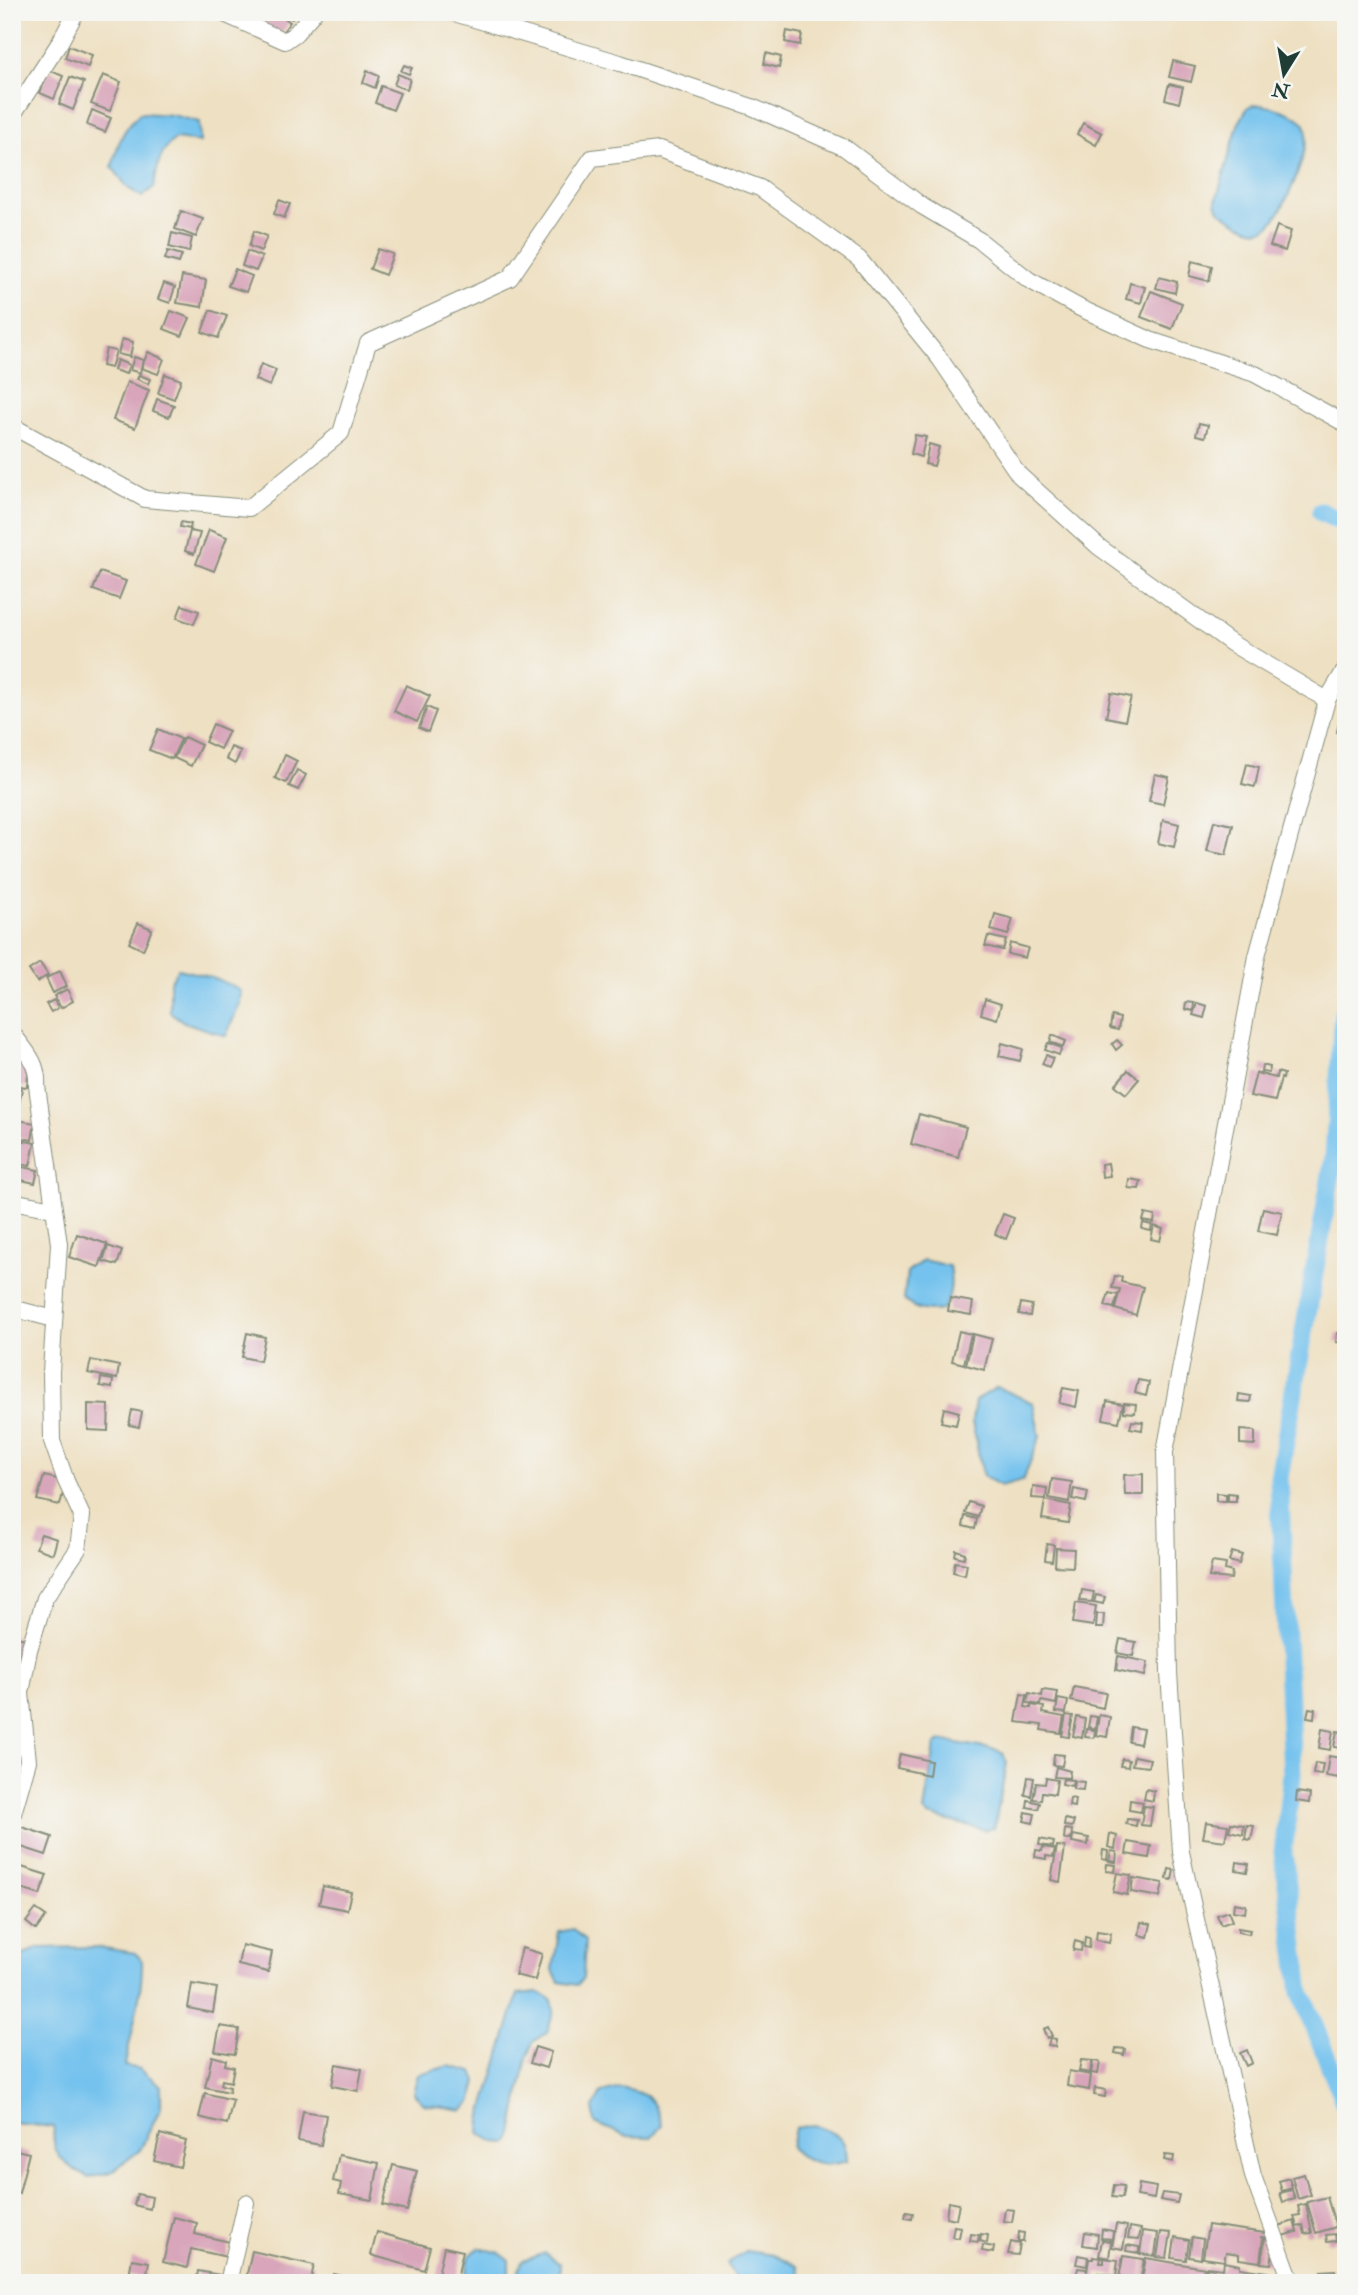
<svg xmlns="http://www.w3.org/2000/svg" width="1358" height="2295" font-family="'IM FELL Double Pica',serif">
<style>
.water{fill:#74c2ee;stroke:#4a8091;stroke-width:2}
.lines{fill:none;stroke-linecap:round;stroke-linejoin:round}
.canal{stroke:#74c2ee;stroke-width:19}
.building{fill:#d8a5ba}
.minor-casing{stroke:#868e7b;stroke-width:18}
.minor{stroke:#fff;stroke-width:16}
</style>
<rect width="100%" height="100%" fill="#f6f6f2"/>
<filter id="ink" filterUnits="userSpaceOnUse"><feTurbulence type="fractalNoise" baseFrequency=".0143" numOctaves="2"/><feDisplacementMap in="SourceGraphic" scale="14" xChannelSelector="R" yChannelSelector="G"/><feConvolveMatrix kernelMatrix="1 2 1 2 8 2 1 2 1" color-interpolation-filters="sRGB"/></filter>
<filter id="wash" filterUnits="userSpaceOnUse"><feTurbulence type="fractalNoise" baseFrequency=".00686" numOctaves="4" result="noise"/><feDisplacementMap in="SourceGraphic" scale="28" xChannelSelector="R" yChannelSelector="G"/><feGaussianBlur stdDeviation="1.57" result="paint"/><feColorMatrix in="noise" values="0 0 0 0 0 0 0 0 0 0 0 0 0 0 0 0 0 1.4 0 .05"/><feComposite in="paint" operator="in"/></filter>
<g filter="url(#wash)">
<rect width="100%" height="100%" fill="#eee0c2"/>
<g class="water">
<path d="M1253 105C1267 104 1300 113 1306 127 1313 143 1281 224 1264 229 1254 232 1240 225 1233 220 1224 215 1217 211 1216 201L1238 125 1248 107Z"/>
<path d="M140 113 172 115 199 122 200 142 175 139C159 151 157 168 154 187L142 197 128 188 112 167C118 143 122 130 140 113Z"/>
<path d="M178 969C200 974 222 979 241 991L240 1003 226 1036 184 1022 170 1012V982Z"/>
<path d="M923 1260 949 1266C952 1282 952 1296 942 1310 927 1312 915 1311 904 1300L907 1273Z"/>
<polygon points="997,1387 1033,1403 1040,1437 1023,1480 1001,1486 983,1476 972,1422 975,1401"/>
<polygon points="945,1741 997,1750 1003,1754 1007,1763 994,1828 986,1830 929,1816 924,1811 935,1746 938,1742"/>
<polygon points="573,1929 585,1941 583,1978 577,1985 559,1982 553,1970 559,1932"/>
<path d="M98 1947 135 1953 142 1960C143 1994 131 2032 125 2066L140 2069 161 2086V2107L140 2150 113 2171 89 2178C66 2165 50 2157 54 2127L12 2123V1961L38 1948Z"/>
<polygon points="538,1992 552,2000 554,2011 547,2032 533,2042 526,2062 511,2139 508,2143 494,2142 480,2133 481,2119 518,1994"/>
<polygon points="449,2066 473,2072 477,2082 471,2103 463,2110 424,2104 413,2093 418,2074"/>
<path d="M621 2088C650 2095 653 2097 662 2126L651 2137 625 2136 595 2123 593 2108 601 2093Z"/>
<path d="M814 2125C836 2133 847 2136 847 2161 824 2167 809 2166 791 2148L795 2128Z"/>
<polygon points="478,2248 498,2252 509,2260 509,2283 465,2283 469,2257"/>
<polygon points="746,2251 773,2255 797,2266 802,2283 747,2283 736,2280 727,2264"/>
<polygon points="545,2253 560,2264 559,2283 515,2283 522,2261"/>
</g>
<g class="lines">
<g class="canal">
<polyline points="1321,512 1346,524"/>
<polyline points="1346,1006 1343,1015 1334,1157 1279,1478 1292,1774 1283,1853 1301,1992 1346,2107"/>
</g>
</g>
<g id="blocks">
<g class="building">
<polygon points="268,12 276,12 290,22 281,34 262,21"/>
<polygon points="281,12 297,12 292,19"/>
<polygon points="787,31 802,34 800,45 785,42"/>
<polygon points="69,46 92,55 88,67 65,58"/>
<polygon points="766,53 781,57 779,68 764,64"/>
<polygon points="1173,61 1195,66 1191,82 1169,77"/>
<polygon points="404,65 412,68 409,74 401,71"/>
<polygon points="49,70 63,76 54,99 40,93"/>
<polygon points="367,71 379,76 375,88 363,83"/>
<polygon points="398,74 410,79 407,90 394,85"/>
<polygon points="103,75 121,82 110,111 91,104"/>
<polygon points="70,77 84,82 73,110 59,104"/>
<polygon points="1169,84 1183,87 1179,103 1165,99"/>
<polygon points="381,86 400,93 393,110 375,103"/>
<polygon points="92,110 111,118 105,132 87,125"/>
<polygon points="1083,123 1102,133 1096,145 1077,134"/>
<polygon points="279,200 290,204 284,218 274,214"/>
<polygon points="181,211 203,219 196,237 175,229"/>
<polygon points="1277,226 1291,231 1285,251 1270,246"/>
<polygon points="254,231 267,236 261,251 249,246"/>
<polygon points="172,233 192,238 189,252 169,247"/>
<polygon points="378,249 393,254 385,275 370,269"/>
<polygon points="168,251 182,255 179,263 165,259"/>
<polygon points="247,251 262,257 256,271 242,266"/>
<polygon points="1192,261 1212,266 1209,281 1189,276"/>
<polygon points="235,269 252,276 246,292 228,286"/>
<polygon points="182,276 206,280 202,307 177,303"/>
<polygon points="1159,277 1177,282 1175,293 1156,288"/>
<polygon points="164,283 175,287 170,303 158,299"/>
<polygon points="1130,283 1145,287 1141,303 1126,299"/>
<polygon points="1151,291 1182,303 1172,329 1141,317"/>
<polygon points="210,310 227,316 218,338 202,332"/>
<polygon points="171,311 190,318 182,336 164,329"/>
<polygon points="122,339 133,342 130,357 118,354"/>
<polygon points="106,349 116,351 111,368 102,366"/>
<polygon points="148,352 164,359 158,374 141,368"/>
<polygon points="134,357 143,360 140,373 130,370"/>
<polygon points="117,360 129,365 126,374 114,370"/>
<polygon points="261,364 276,370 270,386 255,380"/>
<polygon points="165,374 181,380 174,399 158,393"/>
<polygon points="139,375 150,379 148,384 137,379"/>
<polygon points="127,382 149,390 135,428 113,420"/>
<polygon points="157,399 174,405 169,417 153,411"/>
<polygon points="1199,423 1208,425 1205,437 1196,435"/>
<polygon points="915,435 926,437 921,457 911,454"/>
<polygon points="929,444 939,447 934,466 925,464"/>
<polygon points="181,522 191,524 190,529 180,527"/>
<polygon points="209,530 227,537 214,571 196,564"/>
<polygon points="190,531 200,533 194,554 185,551"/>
<polygon points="100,572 126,581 119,599 93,590"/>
<polygon points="182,605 199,611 194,624 177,618"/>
<polygon points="406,685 430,696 417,722 394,711"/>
<polygon points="1111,693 1131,697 1125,721 1106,717"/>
<polygon points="427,707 436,711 428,732 419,728"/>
<polygon points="1341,713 1346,714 1346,734 1337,732"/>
<polygon points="213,724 229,731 220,749 205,742"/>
<polygon points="158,729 181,739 172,759 149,750"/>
<polygon points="184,737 201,745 191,766 174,758"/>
<polygon points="231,747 241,751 235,764 226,759"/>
<polygon points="285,755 297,761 286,783 275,778"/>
<polygon points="1247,764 1259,767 1255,787 1242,784"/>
<polygon points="297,770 306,775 298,790 289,786"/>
<polygon points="1155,774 1169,777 1163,804 1149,801"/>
<polygon points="1163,820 1179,824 1174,847 1158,843"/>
<polygon points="1214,821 1233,825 1226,855 1207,851"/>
<polygon points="995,914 1013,919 1008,935 991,930"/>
<polygon points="138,923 152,929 143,950 129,943"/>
<polygon points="988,936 1006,940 1003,950 985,946"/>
<polygon points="1010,943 1028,948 1025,958 1008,954"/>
<polygon points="40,963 48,975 37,982 29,970"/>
<polygon points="60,971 67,986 53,993 46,978"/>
<polygon points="67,989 73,1001 61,1008 54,996"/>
<polygon points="985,999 1001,1004 997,1019 981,1014"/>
<polygon points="54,1000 58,1008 51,1012 46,1004"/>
<polygon points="1186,1002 1194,1003 1193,1011 1185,1009"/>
<polygon points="1197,1003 1207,1006 1204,1018 1193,1015"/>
<polygon points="1112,1016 1120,1018 1118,1030 1110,1028"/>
<polygon points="1052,1035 1066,1041 1063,1047 1050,1042"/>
<polygon points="1117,1040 1122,1045 1116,1050 1112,1044"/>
<polygon points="12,1041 20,1043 17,1059 29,1061 27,1087 12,1085"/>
<polygon points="1002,1043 1023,1049 1020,1061 999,1056"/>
<polygon points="1048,1043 1062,1048 1059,1055 1045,1050"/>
<polygon points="1046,1055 1053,1058 1049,1067 1042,1064"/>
<polygon points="1262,1065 1270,1067 1269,1073 1261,1072"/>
<polygon points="1128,1070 1139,1079 1126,1094 1115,1085"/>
<polygon points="1277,1072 1284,1074 1283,1079 1281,1078 1275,1101 1250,1096 1256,1073 1276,1078"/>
<polygon points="12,1087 22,1089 18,1110 12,1109"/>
<polygon points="919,1114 966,1127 958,1157 911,1144"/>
<polygon points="12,1119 35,1123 32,1140 12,1136"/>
<polygon points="16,1139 35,1143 30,1166 12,1162"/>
<polygon points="1108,1163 1110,1176 1102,1177 1101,1164"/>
<polygon points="17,1166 38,1170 35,1183 12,1178 12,1171 16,1172"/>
<polygon points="1129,1179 1141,1181 1139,1189 1128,1188"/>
<polygon points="1263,1208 1282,1212 1277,1235 1258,1231"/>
<polygon points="1003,1214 1014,1218 1006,1239 995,1234"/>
<polygon points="1145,1214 1155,1216 1154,1223 1143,1221"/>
<polygon points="1143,1223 1152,1225 1151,1231 1142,1229"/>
<polygon points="1154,1226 1163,1229 1160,1241 1151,1239"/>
<polygon points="77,1234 107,1244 99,1267 69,1257"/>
<polygon points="108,1246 122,1251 117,1265 103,1261"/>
<polygon points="1115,1276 1122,1277 1121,1282 1143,1287 1136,1315 1115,1309 1120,1289 1112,1288"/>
<polygon points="1109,1293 1118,1295 1114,1308 1105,1306"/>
<polygon points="950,1298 973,1302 971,1315 948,1311"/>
<polygon points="1021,1303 1032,1305 1030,1316 1019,1314"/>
<polygon points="959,1331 971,1334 964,1364 952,1361"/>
<polygon points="247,1333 265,1337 260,1361 242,1357"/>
<polygon points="1337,1333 1346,1334 1346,1343 1336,1342"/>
<polygon points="973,1334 992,1339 984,1370 966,1365"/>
<polygon points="91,1360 119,1366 117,1379 88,1373"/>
<polygon points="101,1378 113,1380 112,1388 100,1386"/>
<polygon points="1138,1380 1149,1382 1146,1396 1135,1393"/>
<polygon points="1063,1388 1079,1391 1076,1407 1059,1403"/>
<polygon points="1239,1394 1251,1396 1250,1402 1238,1401"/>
<polygon points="1107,1401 1123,1404 1119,1422 1103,1419"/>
<polygon points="1124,1403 1136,1404 1135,1413 1124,1412"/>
<polygon points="88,1404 109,1405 108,1431 88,1430"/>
<polygon points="944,1408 959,1412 956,1425 941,1422"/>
<polygon points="132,1410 142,1412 139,1427 129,1425"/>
<polygon points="1132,1421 1143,1422 1142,1430 1130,1428"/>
<polygon points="1240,1430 1255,1431 1255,1445 1240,1444"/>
<polygon points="1143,1474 1143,1495 1125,1495 1124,1475"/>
<polygon points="44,1476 66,1481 60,1505 37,1500"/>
<polygon points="1052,1479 1072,1482 1069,1502 1049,1498"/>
<polygon points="1033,1486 1047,1488 1046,1499 1032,1498"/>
<polygon points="1074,1489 1088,1492 1086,1502 1072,1499"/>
<polygon points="1216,1493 1226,1494 1226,1501 1216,1501"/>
<polygon points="1228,1493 1236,1494 1236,1501 1228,1501"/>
<polygon points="1045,1500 1071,1505 1068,1523 1042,1519"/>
<polygon points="969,1502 981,1506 978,1517 965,1513"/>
<polygon points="965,1516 977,1519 975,1529 963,1526"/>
<polygon points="41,1534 57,1539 53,1554 36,1548"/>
<polygon points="1047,1544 1054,1545 1052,1561 1045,1560"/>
<polygon points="1056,1548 1074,1549 1073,1567 1055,1566"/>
<polygon points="956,1550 965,1553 964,1558 955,1556"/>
<polygon points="1232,1552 1242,1555 1239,1564 1229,1561"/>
<polygon points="955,1562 967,1564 965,1575 953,1572"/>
<polygon points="1212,1562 1226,1564 1225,1570 1232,1572 1231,1579 1209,1577"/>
<polygon points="1082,1590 1094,1592 1092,1602 1080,1601"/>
<polygon points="1096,1595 1105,1597 1103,1604 1094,1602"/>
<polygon points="1076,1603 1096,1606 1093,1626 1073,1623"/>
<polygon points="1097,1614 1104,1614 1103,1628 1096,1628"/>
<polygon points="12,1636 26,1639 20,1663 12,1661"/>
<polygon points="1120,1639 1136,1642 1133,1656 1117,1653"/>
<polygon points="1118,1656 1148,1662 1145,1676 1116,1670"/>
<polygon points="1074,1687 1106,1693 1103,1708 1071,1701"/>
<polygon points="1043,1690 1058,1692 1056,1704 1041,1701 1040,1705 1027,1703 1029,1693 1042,1696"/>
<polygon points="1021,1694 1027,1695 1025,1707 1031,1708 1031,1705 1044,1707 1043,1713 1064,1717 1061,1733 1041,1730 1042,1725 1016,1722"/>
<polygon points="1058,1699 1068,1701 1066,1713 1056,1712"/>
<polygon points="1309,1708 1315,1709 1314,1718 1307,1717"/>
<polygon points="1066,1715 1073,1716 1069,1737 1062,1736"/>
<polygon points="1099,1715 1110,1717 1107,1737 1096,1735"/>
<polygon points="1090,1716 1097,1717 1095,1729 1088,1727"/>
<polygon points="1077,1717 1085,1719 1082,1738 1073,1736"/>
<polygon points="1131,1727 1143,1729 1140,1744 1129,1742"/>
<polygon points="1086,1729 1095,1730 1094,1738 1085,1737"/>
<polygon points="1322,1729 1333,1731 1330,1750 1319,1748"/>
<polygon points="1337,1731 1346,1733 1346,1749 1334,1747"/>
<polygon points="900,1754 931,1761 929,1775 897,1768"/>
<polygon points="1054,1754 1064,1755 1062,1766 1053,1765"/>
<polygon points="1134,1756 1150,1759 1148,1767 1132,1765"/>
<polygon points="1329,1756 1346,1759 1346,1779 1326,1776"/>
<polygon points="1122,1759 1129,1760 1128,1767 1120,1766"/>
<polygon points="1315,1763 1323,1764 1321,1775 1313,1774"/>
<polygon points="1056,1767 1070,1771 1069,1778 1054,1777"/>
<polygon points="1028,1777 1034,1778 1031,1796 1025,1795"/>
<polygon points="1046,1778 1057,1780 1055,1794 1042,1792 1041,1800 1033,1799 1036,1783 1045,1784"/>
<polygon points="1063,1779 1073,1780 1072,1786 1062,1784"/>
<polygon points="1074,1781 1084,1782 1083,1790 1073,1789"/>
<polygon points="1146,1789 1154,1791 1153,1801 1144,1799"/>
<polygon points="1297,1792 1310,1794 1309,1803 1296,1801"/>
<polygon points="1070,1798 1075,1799 1074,1807 1069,1806"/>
<polygon points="1028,1800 1040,1803 1038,1809 1027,1807"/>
<polygon points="1130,1800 1143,1802 1141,1812 1129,1810"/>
<polygon points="1144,1806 1153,1807 1150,1826 1141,1825"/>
<polygon points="1026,1812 1035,1814 1033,1823 1024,1821"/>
<polygon points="1065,1819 1074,1821 1072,1827 1064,1826"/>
<polygon points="1127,1819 1137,1820 1136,1826 1126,1824"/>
<polygon points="1206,1822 1228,1825 1225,1841 1203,1838"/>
<polygon points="1231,1823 1244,1825 1243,1834 1229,1831"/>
<polygon points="16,1825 52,1837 46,1855 12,1844"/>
<polygon points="1247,1825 1254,1826 1251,1840 1245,1839"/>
<polygon points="1065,1829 1072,1830 1071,1840 1064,1839"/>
<polygon points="1110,1834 1117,1836 1115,1849 1108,1847"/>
<polygon points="1073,1835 1089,1838 1088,1845 1072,1842"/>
<polygon points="1040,1839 1054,1842 1053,1847 1039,1845"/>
<polygon points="1128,1842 1151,1846 1149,1858 1126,1854"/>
<polygon points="1057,1846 1065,1847 1060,1882 1051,1880"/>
<polygon points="1043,1847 1055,1849 1053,1857 1046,1856 1046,1859 1035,1857 1036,1850 1042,1851"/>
<polygon points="1103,1850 1108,1851 1107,1860 1102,1859"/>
<polygon points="1111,1851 1117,1852 1116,1862 1109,1861"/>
<polygon points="1237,1862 1249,1864 1247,1872 1236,1870"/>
<polygon points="12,1864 47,1875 40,1895 12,1886"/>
<polygon points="1107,1864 1116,1865 1115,1872 1106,1871"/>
<polygon points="1169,1869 1174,1870 1172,1880 1167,1879"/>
<polygon points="1117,1873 1131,1875 1127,1895 1113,1892"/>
<polygon points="1133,1878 1163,1883 1160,1897 1131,1892"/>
<polygon points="323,1886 351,1892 347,1910 319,1904"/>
<polygon points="12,1899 18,1900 14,1925 12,1925"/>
<polygon points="1234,1903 1246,1905 1245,1913 1233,1911"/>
<polygon points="36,1909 46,1916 36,1930 26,1922"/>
<polygon points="1228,1911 1232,1921 1221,1925 1217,1915"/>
<polygon points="1141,1922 1151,1924 1148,1937 1139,1935"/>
<polygon points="1238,1928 1250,1930 1249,1934 1238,1932"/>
<polygon points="1097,1931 1111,1933 1109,1943 1096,1940"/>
<polygon points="1085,1937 1090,1938 1089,1948 1084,1947"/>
<polygon points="1075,1941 1082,1943 1081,1951 1073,1950"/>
<polygon points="242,1945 272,1952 268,1972 238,1965"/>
<polygon points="522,1948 542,1954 535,1980 515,1975"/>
<polygon points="192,1984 217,1988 213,2013 188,2008"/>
<polygon points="220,2026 239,2029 235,2054 215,2051"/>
<polygon points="1048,2027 1052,2036 1047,2038 1043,2029"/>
<polygon points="1050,2038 1056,2039 1055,2047 1048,2046"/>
<polygon points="535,2047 551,2052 546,2068 530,2063"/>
<polygon points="1116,2048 1125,2049 1124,2055 1115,2053"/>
<polygon points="1247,2050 1252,2063 1246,2066 1240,2053"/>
<polygon points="212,2056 226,2060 225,2065 234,2067 231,2082 222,2080 221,2085 230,2087 229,2092 205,2087"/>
<polygon points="1081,2060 1092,2061 1090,2073 1079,2071"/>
<polygon points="1093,2061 1100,2062 1098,2074 1091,2073"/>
<polygon points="336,2064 362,2069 358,2091 332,2086"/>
<polygon points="1069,2071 1091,2075 1089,2090 1067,2086"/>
<polygon points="1095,2088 1106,2090 1105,2097 1094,2095"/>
<polygon points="205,2093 233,2100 227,2124 199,2117"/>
<polygon points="303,2111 326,2115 321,2145 298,2141"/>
<polygon points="160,2134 186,2141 180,2167 154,2161"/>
<polygon points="12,2149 29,2153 19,2193 12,2191"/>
<polygon points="339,2155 379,2163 372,2200 339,2194 341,2183 333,2181"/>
<polygon points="1165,2155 1174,2156 1173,2162 1164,2160"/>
<polygon points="393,2165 417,2171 407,2211 383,2205"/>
<polygon points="1304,2174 1311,2195 1298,2199 1292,2177"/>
<polygon points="1289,2178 1292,2188 1282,2191 1279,2181"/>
<polygon points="1139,2184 1156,2187 1154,2199 1137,2196"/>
<polygon points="1114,2185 1124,2186 1122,2198 1112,2197"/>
<polygon points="1292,2190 1295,2199 1283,2202 1280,2193"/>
<polygon points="1162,2193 1179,2195 1177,2203 1160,2200"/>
<polygon points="137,2194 152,2197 150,2209 134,2205"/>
<polygon points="1327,2197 1336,2227 1316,2233 1307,2202"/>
<polygon points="948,2202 959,2204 956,2219 946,2217"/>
<polygon points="1306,2204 1312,2233 1305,2234 1303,2225 1297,2227 1294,2216 1300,2215 1298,2206"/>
<polygon points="1005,2209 1014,2210 1012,2222 1003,2221"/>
<polygon points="906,2212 913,2213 912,2219 905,2218"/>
<polygon points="174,2217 197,2223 195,2234 230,2242 227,2257 191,2249 187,2268 163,2262"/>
<polygon points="1294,2221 1297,2232 1282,2236 1279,2226"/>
<polygon points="1116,2224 1127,2226 1123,2249 1112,2247"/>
<polygon points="1208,2225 1265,2233 1265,2231 1268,2238 1260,2237 1263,2238 1260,2262 1239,2259 1239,2254 1226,2252 1224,2261 1203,2258"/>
<polygon points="954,2226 961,2227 959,2238 952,2237"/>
<polygon points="1130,2227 1141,2229 1139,2239 1128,2238"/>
<polygon points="1102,2229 1113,2231 1112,2239 1101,2238"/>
<polygon points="1143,2231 1158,2233 1155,2256 1140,2254"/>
<polygon points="377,2232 430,2247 424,2270 371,2255"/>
<polygon points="1019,2232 1024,2233 1023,2242 1018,2242"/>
<polygon points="1085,2232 1098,2234 1097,2247 1083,2245"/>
<polygon points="1161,2232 1171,2233 1167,2258 1157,2257"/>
<polygon points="971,2234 979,2235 978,2242 970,2241"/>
<polygon points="981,2234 988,2235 987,2243 980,2241"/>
<polygon points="1335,2234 1336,2241 1327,2242 1326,2235"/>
<polygon points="1175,2237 1189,2240 1186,2260 1172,2258"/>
<polygon points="1192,2237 1203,2239 1201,2259 1189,2257"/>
<polygon points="1265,2238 1275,2240 1271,2264 1261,2263"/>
<polygon points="1102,2240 1111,2241 1109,2258 1099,2256"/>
<polygon points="1011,2242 1020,2244 1018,2255 1008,2254"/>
<polygon points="983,2245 994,2247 993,2253 982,2251"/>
<polygon points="1127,2245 1139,2247 1139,2253 1126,2251"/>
<polygon points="444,2247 463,2251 456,2283 436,2283"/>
<polygon points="252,2251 314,2265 310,2283 245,2283"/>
<polygon points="1078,2255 1088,2257 1087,2266 1076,2264"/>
<polygon points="1123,2256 1144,2259 1140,2282 1119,2278"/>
<polygon points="1093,2257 1101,2258 1100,2263 1104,2263 1104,2258 1118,2260 1116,2276 1098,2273 1097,2280 1076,2276 1078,2268 1086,2269 1087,2272 1089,2259 1093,2259"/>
<polygon points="1146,2258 1205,2268 1202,2283 1170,2283 1142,2278"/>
<polygon points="132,2259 149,2262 146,2278 129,2275"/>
<polygon points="1224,2262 1240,2265 1240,2268 1268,2272 1266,2283 1205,2283 1207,2267 1223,2269"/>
<polygon points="1335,2270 1337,2283 1323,2283 1321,2271"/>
<polygon points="198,2271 225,2276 223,2283 196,2283"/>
<polygon points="333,2274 363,2280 362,2283 331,2283"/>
</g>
</g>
</g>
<g filter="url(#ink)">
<use href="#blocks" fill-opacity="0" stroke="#868e7b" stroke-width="2"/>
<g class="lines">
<g class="minor-casing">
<g id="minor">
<polyline points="220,12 285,41 295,34 314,12"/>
<polyline points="451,12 620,63 752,107 845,148 922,206 979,240 1029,280 1080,308 1150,340 1255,374 1346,424"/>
<polyline points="12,116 60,42 76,12"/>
<polyline points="12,426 145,499 249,508 341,433 368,343 510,278 592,158 659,150 760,188 859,259 940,359 1019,475 1099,547 1231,643 1327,700"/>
<path d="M12 1033C25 1050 39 1063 37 1086L59 1244 51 1372 52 1441 66 1481 82 1516 78 1549 45 1598 29 1650 21 1693 28 1761 12 1817"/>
<polyline points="12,1201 53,1209"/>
<polyline points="12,1308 54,1319"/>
<polyline points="228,2283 246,2203"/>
<polyline points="1292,2283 1253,2176 1181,1852 1169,1673 1165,1452 1257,956 1327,700 1346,668"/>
</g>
</g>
<use href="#minor" class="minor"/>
</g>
</g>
<rect width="1358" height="2295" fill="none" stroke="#f6f6f2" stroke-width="42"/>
<g transform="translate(1284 74) rotate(191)" stroke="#f6f6f2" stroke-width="5" paint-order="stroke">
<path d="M0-5L12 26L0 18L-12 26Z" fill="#1f3d34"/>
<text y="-10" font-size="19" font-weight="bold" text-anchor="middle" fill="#1f3d34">N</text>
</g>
</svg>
